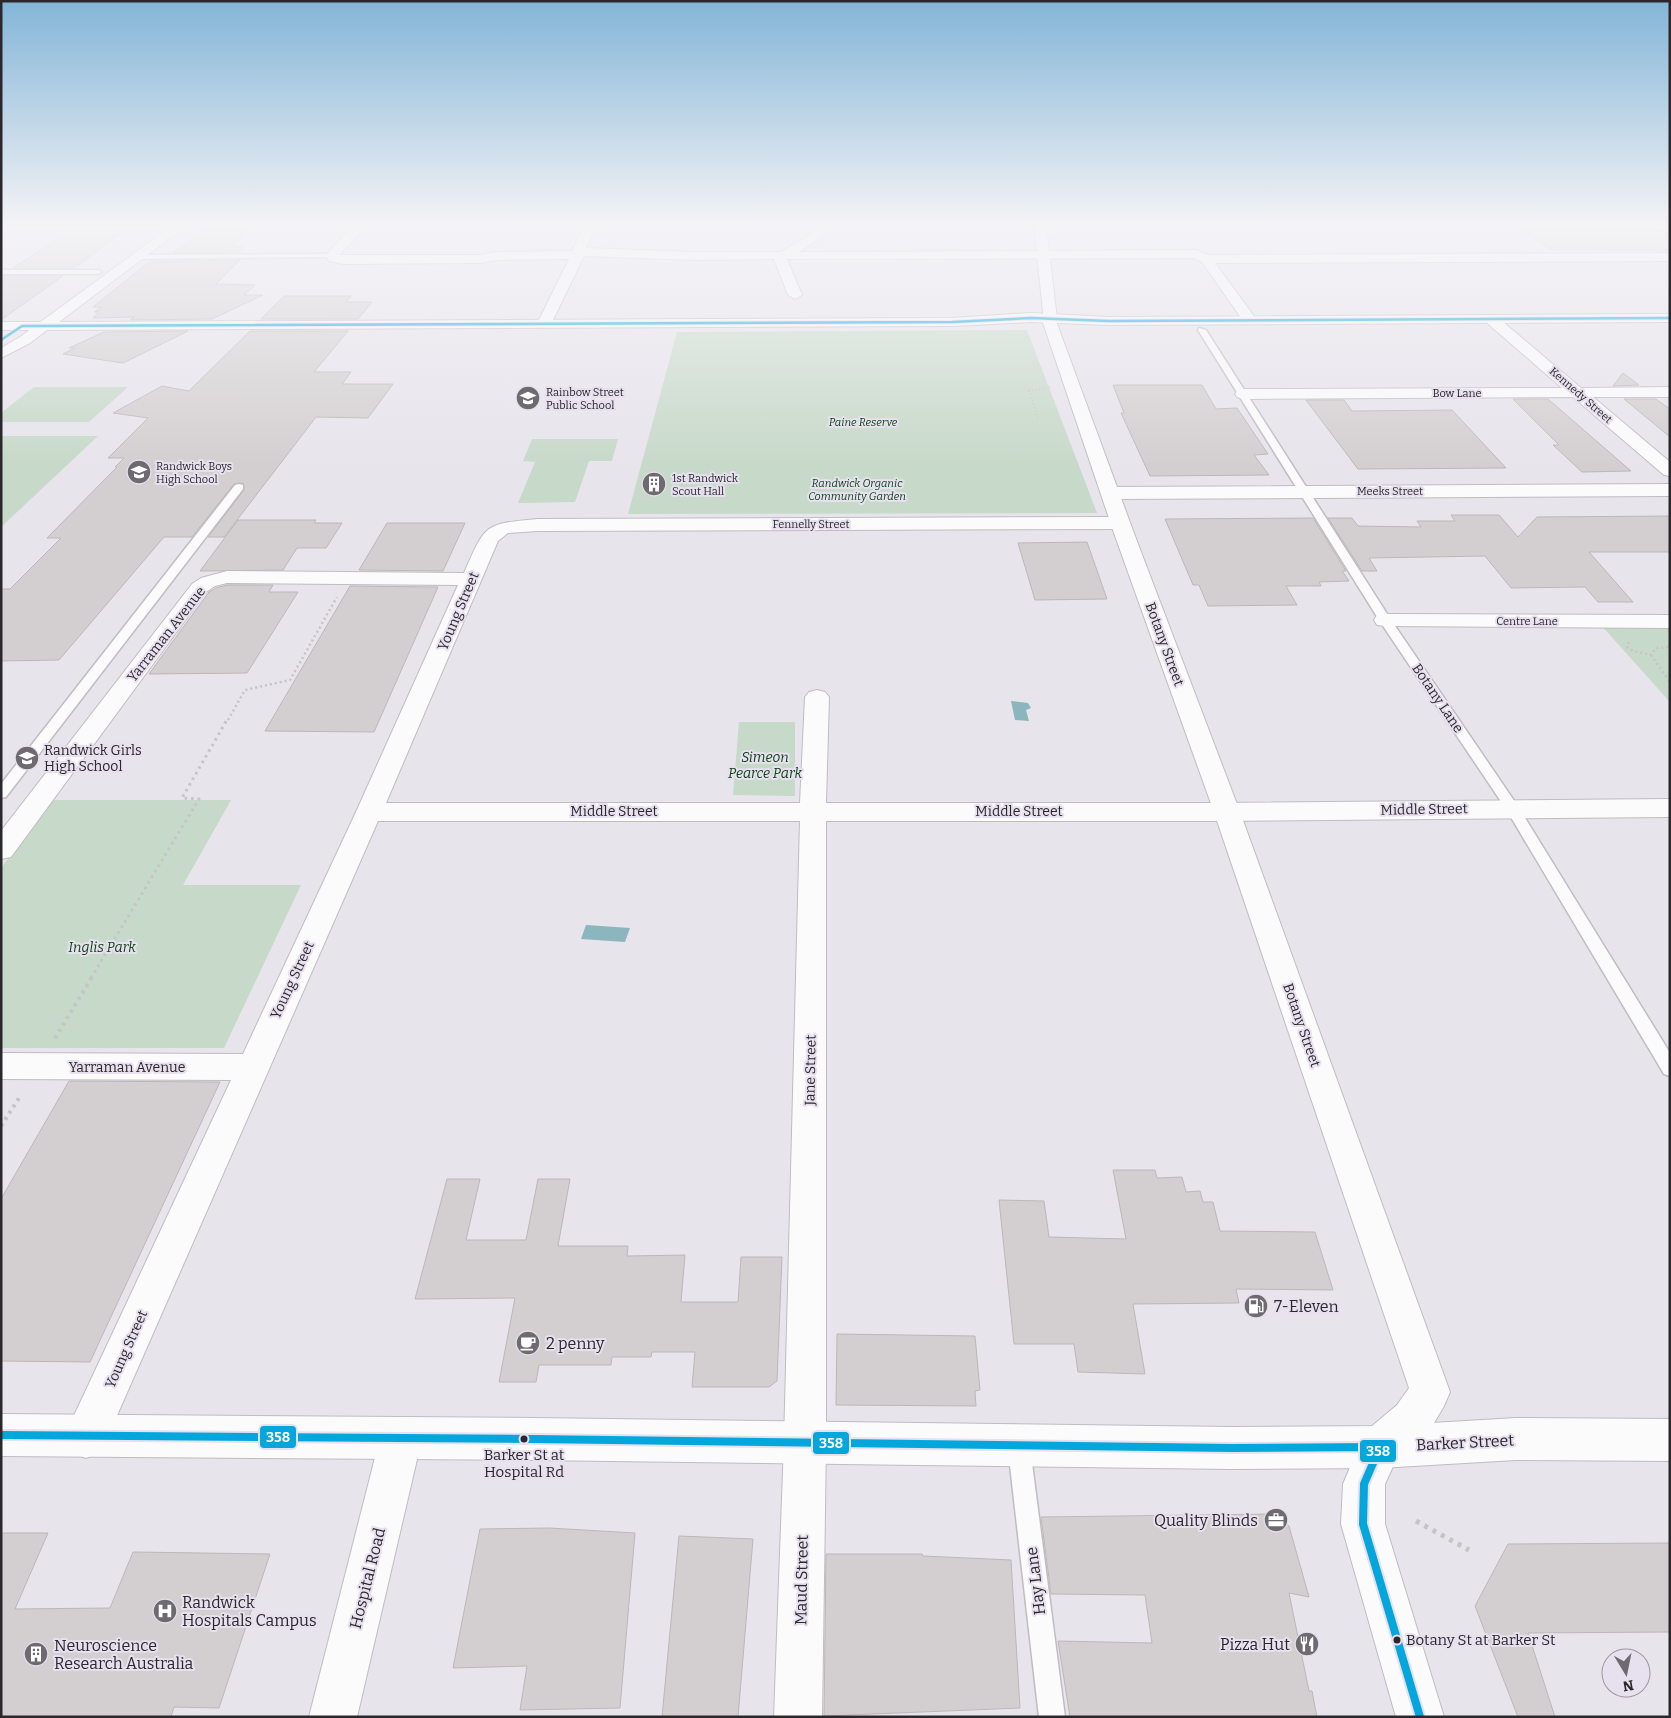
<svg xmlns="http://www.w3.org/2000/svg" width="1671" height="1718" font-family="Bitter,serif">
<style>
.green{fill:#c7d9c9}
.water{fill:#8cb6be}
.building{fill:#d3cfd0;stroke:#bcb7b9}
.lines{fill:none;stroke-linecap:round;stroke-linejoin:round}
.service-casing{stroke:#bfbcc2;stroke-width:3}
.minor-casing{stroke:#bfbcc2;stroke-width:2}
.tertiary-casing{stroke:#bfbcc2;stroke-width:2}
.secondary-casing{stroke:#bfbcc2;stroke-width:2}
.primary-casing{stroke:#bfbcc2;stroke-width:2}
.path-far4{stroke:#c6c4c7;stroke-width:2;stroke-dasharray:1 2.5;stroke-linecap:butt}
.path-far3{stroke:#c6c4c7;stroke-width:2.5;stroke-dasharray:2 3;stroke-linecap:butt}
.path-far2{stroke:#c6c4c7;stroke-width:3;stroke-dasharray:2.5 4;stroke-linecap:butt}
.path-far1{stroke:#c6c4c7;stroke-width:4;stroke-dasharray:3 4.5;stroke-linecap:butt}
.path{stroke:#c6c4c7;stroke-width:5;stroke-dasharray:4 5.5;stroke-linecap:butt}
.service{fill:#fbfbfc;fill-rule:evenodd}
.minor{fill:#fbfbfc;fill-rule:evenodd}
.tertiary{fill:#fbfbfc;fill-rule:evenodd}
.secondary{fill:#fbfbfc;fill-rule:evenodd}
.primary{fill:#fbfbfc;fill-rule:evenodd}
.bus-1-far1-casing{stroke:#e7e0ef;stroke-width:4.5}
.bus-1-casing{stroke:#e7e0ef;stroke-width:12}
.bus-1-far1{stroke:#04a7dc;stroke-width:2.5}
.bus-1{stroke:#04a7dc;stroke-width:8}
.bus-dot{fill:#2b282d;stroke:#e7e0ef;stroke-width:2}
.labels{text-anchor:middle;stroke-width:4;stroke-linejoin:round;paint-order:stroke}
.far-poi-label{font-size:11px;fill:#2b282d;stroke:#e7e0ef;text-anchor:start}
.far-street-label{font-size:11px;fill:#2b282d;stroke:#e7e0ef}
.far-park-label{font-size:11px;font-style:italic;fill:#0e4517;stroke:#e7e0ef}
.street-label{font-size:14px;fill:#2b282d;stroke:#e7e0ef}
.poi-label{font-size:14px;fill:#2b282d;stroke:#e7e0ef;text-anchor:start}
.park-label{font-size:14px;font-style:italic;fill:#0e4517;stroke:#e7e0ef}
.near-bus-label{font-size:15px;fill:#2b282d;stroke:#e7e0ef}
.near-poi-label{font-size:16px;fill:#2b282d;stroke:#e7e0ef;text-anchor:start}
.near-street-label{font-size:16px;fill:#2b282d;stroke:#e7e0ef}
.line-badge{stroke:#e7e0ef;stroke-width:2}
.badge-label{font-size:14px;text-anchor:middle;font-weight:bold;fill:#fff}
</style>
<rect width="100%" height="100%" fill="#e7e4ec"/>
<g class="green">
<polygon points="1027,330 1097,513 628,514 677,332"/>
<polygon points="34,387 128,387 89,422 1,422 1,413"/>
<polygon points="1,436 98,436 1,527"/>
<polygon points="532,439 618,439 612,461 589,461 575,502 518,503 535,462 523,461"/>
<polygon points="1601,625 1670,626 1670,702"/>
<polygon points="739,722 795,722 795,796 733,795"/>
<polygon points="51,800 231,800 183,885 301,885 224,1048 1,1048 1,868"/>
</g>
<g class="water">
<polygon points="1011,701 1028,703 1031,708 1026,710 1029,721 1015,720"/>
<polygon points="586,925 630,928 625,942 581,939"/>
</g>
<g class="building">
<polygon points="1515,225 1634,225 1647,227 1650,230 1670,233 1670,250 1552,250"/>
<polygon points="212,226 254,226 230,247 244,246 238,253 173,253"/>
<polygon points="66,234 121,234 74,268 13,268"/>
<polygon points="240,260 216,284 255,285 244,295 263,295 212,319 130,320 135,317 93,318 99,312 94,312 102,307 93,307 149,262"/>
<polygon points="1,276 63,276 1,320"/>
<polygon points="284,296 351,296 346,302 372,302 358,319 261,319"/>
<polygon points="188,331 123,363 63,354 75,348 69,348 104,332"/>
<polygon points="250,331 348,331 314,372 351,372 342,384 393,384 368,418 316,417 224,537 208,537 244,490 243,483 234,484 192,537 164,537 59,660 1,661 1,589 10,589 61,538 47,538 117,467 115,467 124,458 108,458 148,418 113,413 162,386 189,391"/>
<polygon points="1623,373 1639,385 1613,386"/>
<polygon points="1113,385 1202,385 1216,409 1237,408 1268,454 1254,455 1269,475 1150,476 1121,413 1124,413"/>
<polygon points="1513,399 1548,399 1631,471 1582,472 1553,445 1559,445"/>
<polygon points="1624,399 1656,399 1670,409 1670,437"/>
<polygon points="1306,400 1344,400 1352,411 1452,410 1506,468 1358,469"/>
<polygon points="1451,515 1499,515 1518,537 1537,517 1670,516 1670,552 1589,552 1633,602 1598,602 1585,587 1511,588 1485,556 1369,558 1377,571 1362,571 1328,518 1352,518 1358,526 1421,527 1417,521 1455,521"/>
<polygon points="1313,518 1346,571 1342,571 1349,581 1319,582 1321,586 1286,586 1297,605 1208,606 1199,585 1193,585 1165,519"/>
<polygon points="238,520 316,520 314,523 342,523 326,548 297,548 283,570 200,571"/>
<polygon points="387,523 465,523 443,571 359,570"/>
<polygon points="1087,542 1107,599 1035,600 1018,543"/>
<polygon points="227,585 273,585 269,592 298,592 247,673 149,674 209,592 216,588"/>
<polygon points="350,586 438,587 374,732 265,731"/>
<polygon points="69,1081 220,1082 90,1362 1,1361 1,1199"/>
<polygon points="1113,1170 1155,1170 1157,1178 1182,1177 1186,1192 1200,1191 1203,1202 1213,1202 1220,1231 1315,1232 1333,1290 1236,1289 1239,1303 1133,1304 1145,1374 1078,1372 1074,1344 1014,1344 999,1200 1044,1201 1049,1237 1126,1239"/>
<polygon points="447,1179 480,1179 466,1240 526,1240 538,1179 570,1179 558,1246 628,1246 627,1256 685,1255 681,1302 738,1302 741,1257 782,1257 777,1381 769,1387 692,1387 695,1352 652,1352 651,1357 612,1357 611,1365 539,1365 536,1382 499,1382 515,1298 415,1299"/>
<polygon points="837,1334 975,1336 980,1390 975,1391 976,1406 836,1405"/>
<polygon points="1272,1514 1289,1526 1309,1597 1289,1593 1309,1691 1312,1691 1317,1717 1070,1717 1058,1641 1152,1643 1145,1595 1051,1594 1041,1517"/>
<polygon points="549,1528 635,1533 620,1708 520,1710 527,1666 453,1668 480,1529"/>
<polygon points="1,1533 48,1533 15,1609 110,1608 133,1552 270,1554 219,1708 174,1707 171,1717 1,1717"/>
<polygon points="679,1536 753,1539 738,1717 662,1717"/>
<polygon points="1670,1543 1670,1632 1528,1633 1555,1717 1518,1717 1475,1606 1508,1544"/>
<polygon points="826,1554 922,1554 923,1556 1011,1560 1020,1708 824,1716"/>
</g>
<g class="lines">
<g class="service-casing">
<g id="service">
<polygon points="332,254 334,255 334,257 138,259 135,257 138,255"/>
<polygon points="1,270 98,270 102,272 98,274 1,274"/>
<polygon points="1199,328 1206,330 1391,620 1517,805 1670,1053 1670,1076 1664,1074 1506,809 1379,620 1198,330"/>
<polygon points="239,484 243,485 243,489 6,797 1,798 1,784 235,485"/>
<polygon points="1019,1437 1027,1440 1030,1448 1065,1717 1039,1717 1008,1448 1011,1440"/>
</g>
</g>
<g class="minor-casing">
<g id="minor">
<polygon points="1,225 185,225 186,227 180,231 1,231"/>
<polygon points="354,225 367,225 339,255 480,255 498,252 572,251 585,225 597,225 586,248 695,252 781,252 826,225 840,225 799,252 1196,250 1208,255 1670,253 1670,261 1215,263 1256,319 1254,322 1244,322 1202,262 1194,258 787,259 802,295 795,299 788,295 774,259 695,260 584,256 551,324 549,327 539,327 537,324 569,259 498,260 480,263 343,264 329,261 326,256 328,253"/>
<polygon points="1491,315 1496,316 1581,388 1670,387 1670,397 1593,397 1670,462 1670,476 1664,475 1573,397 1243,399 1237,397 1235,394 1237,391 1243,389 1562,388 1486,322 1484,319 1486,316"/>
<polygon points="1670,484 1670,496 1110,499 1103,497 1101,493 1103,489 1110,487"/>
<path d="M1120 517 1127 519 1130 523 1127 527 1120 529 538 531 508 533 498 541 386 803H800L805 697 809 692 817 690 825 692 829 697 826 803H1215L1670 799V817L1215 821H826V1443L822 1717H774L784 1443 800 821H378L101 1452 86 1458 71 1452 65 1437 71 1422 231 1080 1 1079V1053L243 1054 356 812 458 585 227 583 215 586 206 592 11 857 1 859V831L192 584 201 578 227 571 464 573C486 523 484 524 538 519Z"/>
<polygon points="1385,614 1670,615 1670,628 1385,626 1377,625 1374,620 1377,615"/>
<polygon points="401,1417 416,1423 422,1438 357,1717 309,1717 380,1438 386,1423"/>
</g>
</g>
<g class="tertiary-casing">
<g id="tertiary">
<polygon points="1034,225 1046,225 1057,319 1056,321 1135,536 1240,812 1450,1392 1444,1406 1427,1435 1395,1462 1385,1484 1385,1524 1444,1717 1396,1717 1341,1524 1343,1484 1365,1432 1397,1405 1409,1388 1214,812 1115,536 1043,323 1044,321"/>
<polygon points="1,322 44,322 49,323 51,326 49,329 44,330 1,330"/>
</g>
</g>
<g class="secondary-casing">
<polygon id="secondary" points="1,1414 533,1418 1232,1427 1380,1426 1516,1418 1670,1419 1670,1461 1516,1460 1380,1468 1232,1469 533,1460 1,1456"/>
</g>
<g class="primary-casing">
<g id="primary">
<polygon points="173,225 187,225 59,322 952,318 1031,313 1109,317 1670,314 1670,322 1109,325 1031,322 952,326 47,330 30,343 1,358 1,348 20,337"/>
<polygon points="1648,225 1670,225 1670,231 1650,228"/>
</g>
</g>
<polyline class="path-far4" points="1038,418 1029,391 1050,387"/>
<g class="path-far3">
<polyline points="1629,642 1627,647 1633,651 1651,655 1656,648 1670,647"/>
<polyline points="1651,655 1670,682"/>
<polyline points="228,720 245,690 290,680 337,597"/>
</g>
<polyline class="path-far2" points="91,978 199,799 182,798 228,718"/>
<g class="path-far1">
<polyline points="55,1038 92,977"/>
<polyline points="1,1126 21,1095"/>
</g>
<polyline class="path" points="1416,1521 1469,1550"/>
<use href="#service" class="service"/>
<use href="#minor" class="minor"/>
<use href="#tertiary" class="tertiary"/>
<use href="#secondary" class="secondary"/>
<use href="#primary" class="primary"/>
<g class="bus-1-far1-casing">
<polyline id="bus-1-far1" points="1,340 22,326 952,322 1031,318 1109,321 1670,318"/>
</g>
<g class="bus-1-casing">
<polyline id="bus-1" points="1,1435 533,1439 1232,1448 1380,1447 1364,1484 1363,1524 1420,1717"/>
</g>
<use href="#bus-1-far1" class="bus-1-far1"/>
<use href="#bus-1" class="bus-1"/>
</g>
<linearGradient id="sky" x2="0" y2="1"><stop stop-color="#83b5d7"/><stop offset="0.48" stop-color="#f4f3f6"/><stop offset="1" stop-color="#f4f3f6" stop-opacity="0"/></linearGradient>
<rect width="1671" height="466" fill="url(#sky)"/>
<defs>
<g id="school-disc" transform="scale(1.25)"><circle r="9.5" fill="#6d6a70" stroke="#e7e0ef"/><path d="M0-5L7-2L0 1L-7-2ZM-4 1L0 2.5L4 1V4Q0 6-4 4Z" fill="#fff"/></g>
<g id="building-disc" transform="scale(1.25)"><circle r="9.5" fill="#6d6a70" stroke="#e7e0ef"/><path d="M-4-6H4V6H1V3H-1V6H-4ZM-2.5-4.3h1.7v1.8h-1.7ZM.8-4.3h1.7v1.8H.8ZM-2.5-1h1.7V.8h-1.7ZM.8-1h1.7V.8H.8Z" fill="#fff"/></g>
<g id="fuel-disc" transform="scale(1.25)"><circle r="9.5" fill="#6d6a70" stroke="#e7e0ef"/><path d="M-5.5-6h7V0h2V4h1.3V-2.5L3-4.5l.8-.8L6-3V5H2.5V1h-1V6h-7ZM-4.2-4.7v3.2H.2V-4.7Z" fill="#fff"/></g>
<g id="cafe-disc" transform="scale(1.25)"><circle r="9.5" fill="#6d6a70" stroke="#e7e0ef"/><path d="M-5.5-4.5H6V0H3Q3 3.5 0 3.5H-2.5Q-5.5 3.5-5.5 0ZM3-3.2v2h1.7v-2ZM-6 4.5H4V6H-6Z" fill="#fff"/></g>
<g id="office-disc" transform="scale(1.25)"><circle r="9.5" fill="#6d6a70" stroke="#e7e0ef"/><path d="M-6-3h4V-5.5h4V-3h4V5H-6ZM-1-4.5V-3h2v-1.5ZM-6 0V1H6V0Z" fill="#fff"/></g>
<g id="hospital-disc" transform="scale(1.25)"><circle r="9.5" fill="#6d6a70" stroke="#e7e0ef"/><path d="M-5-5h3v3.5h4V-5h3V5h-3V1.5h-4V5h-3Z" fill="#fff"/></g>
<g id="restaurant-disc" transform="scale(1.25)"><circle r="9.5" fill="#6d6a70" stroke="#e7e0ef"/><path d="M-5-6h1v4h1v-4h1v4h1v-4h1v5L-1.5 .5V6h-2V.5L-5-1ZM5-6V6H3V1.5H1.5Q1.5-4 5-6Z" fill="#fff"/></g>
</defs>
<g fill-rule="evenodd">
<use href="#school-disc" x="528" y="398"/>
<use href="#school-disc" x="139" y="472"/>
<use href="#building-disc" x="654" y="484"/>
<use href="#school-disc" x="27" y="758"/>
<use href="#fuel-disc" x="1256" y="1306"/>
<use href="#cafe-disc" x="528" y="1343"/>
<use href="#office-disc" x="1276" y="1520"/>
<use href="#hospital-disc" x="165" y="1611"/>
<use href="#restaurant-disc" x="1307" y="1644"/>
<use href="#building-disc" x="36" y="1654"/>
</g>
<g class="bus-dot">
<circle cx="524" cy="1439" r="4.5"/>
<circle cx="1397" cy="1640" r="4.5"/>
</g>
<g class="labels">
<g class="far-poi-label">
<text x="546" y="396">Rainbow Street<tspan x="546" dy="13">Public School</tspan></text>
<text x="156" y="470">Randwick Boys<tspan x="156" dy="13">High School</tspan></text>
<text x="672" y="482">1st Randwick<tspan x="672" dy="13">Scout Hall</tspan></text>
</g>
<g class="far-street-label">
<text x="1457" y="397">Bow Lane</text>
<text transform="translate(1581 395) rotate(41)" y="4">Kennedy Street</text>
<text x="1390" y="495">Meeks Street</text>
<text x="811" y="528">Fennelly Street</text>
<text x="1527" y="625">Centre Lane</text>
</g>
<g class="far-park-label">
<text x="863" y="426">Paine Reserve</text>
<text x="857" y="487">Randwick Organic<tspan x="857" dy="13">Community Garden</tspan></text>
</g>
<g class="street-label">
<text transform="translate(458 611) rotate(-67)" y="5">Young Street</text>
<text transform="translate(166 634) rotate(-52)" y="5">Yarraman Avenue</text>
<text transform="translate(1165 644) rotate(70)" y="5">Botany Street</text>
<text transform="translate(1438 698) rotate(56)" y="5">Botany Lane</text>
<text transform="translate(1424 809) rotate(-1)" y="5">Middle Street</text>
<text x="614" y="816">Middle Street</text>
<text x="1019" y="816">Middle Street</text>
<text transform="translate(292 980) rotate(-65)" y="5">Young Street</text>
<text transform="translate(1302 1025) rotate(71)" y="5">Botany Street</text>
<text x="127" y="1072">Yarraman Avenue</text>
<text transform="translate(810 1070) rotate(-89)" y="5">Jane Street</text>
<text transform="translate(126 1349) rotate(-66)" y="5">Young Street</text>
</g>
<g class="poi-label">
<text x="44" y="755">Randwick Girls<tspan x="44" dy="16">High School</tspan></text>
</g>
<g class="park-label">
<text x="765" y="762">Simeon<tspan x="765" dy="16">Pearce Park</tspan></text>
<text x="102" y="952">Inglis Park</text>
</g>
<g class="near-bus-label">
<text x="524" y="1460">Barker St at<tspan x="524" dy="17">Hospital Rd</tspan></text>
<text x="1406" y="1645" text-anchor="start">Botany St at Barker St</text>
</g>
<g class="near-poi-label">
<text x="1274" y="1312">7-Eleven</text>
<text x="546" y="1349">2 penny</text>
<text x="1258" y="1526" text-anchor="end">Quality Blinds</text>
<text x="182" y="1608">Randwick<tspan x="182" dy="18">Hospitals Campus</tspan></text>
<text x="1290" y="1650" text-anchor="end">Pizza Hut</text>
<text x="54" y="1651">Neuroscience<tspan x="54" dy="18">Research Australia</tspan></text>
</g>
<g class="near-street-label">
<text transform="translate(1465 1442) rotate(-3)" y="6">Barker Street</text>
<text transform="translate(367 1578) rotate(-76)" y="6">Hospital Road</text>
<text transform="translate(801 1580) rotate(-89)" y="6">Maud Street</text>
<text transform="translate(1035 1581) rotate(-97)" y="6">Hay Lane</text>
</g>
</g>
<g class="line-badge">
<rect x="259" y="1425" width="38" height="24" rx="5" fill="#04a7dc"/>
<rect x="812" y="1431" width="38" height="24" rx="5" fill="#04a7dc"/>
<rect x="1359" y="1439" width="38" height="24" rx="5" fill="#04a7dc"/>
</g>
<g class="badge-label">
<text x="278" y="1442">358</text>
<text x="831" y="1448">358</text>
<text x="1378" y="1456">358</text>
</g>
<rect width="1671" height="1718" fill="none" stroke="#2b282d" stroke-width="5"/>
<g transform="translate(1626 1673) rotate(170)"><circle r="24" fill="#e7e0ef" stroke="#9c96a1"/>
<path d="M0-4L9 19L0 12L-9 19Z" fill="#6d6a70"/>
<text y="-8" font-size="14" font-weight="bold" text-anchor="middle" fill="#2b282d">N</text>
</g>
</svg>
